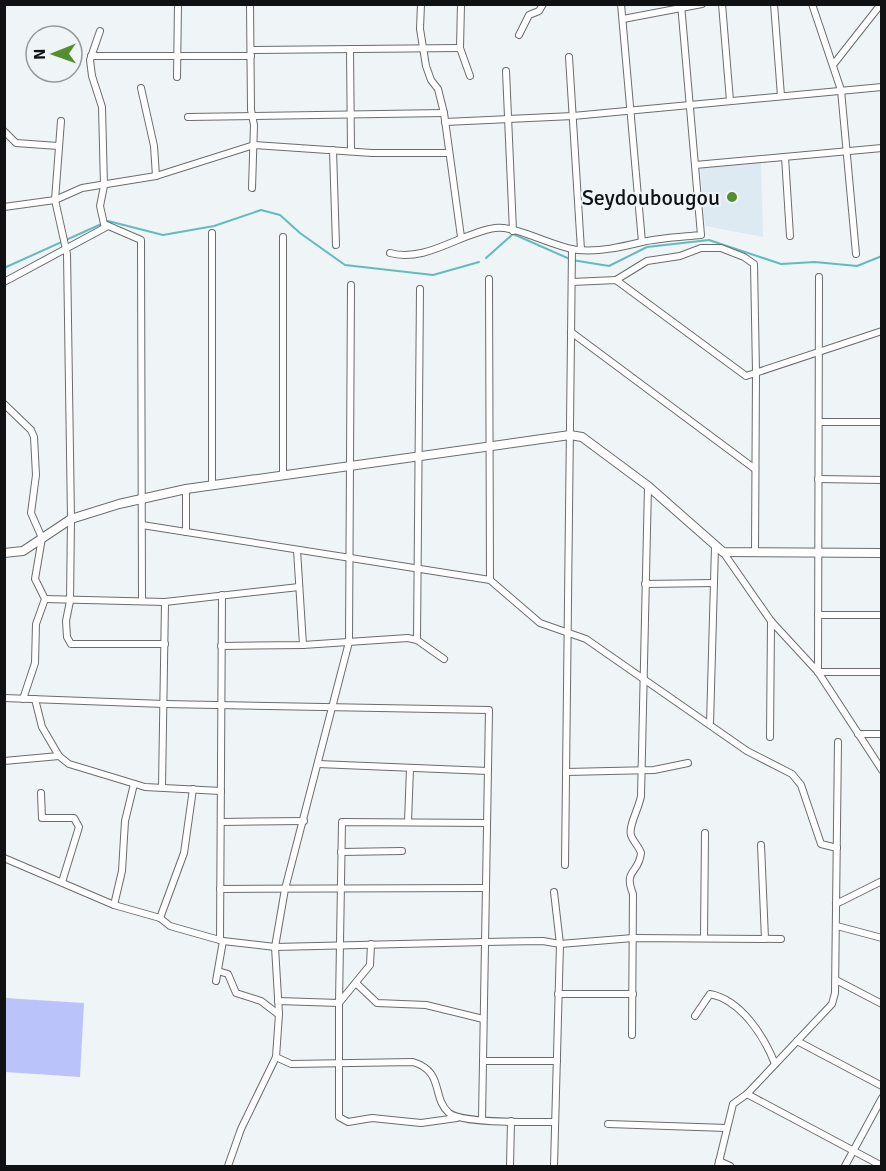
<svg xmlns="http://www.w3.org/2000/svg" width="886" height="1171" font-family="Signika,sans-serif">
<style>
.built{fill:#deeaf1}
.green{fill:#bbc4fa}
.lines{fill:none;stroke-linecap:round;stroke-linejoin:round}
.stream{stroke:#62bcbd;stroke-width:2}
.minor-casing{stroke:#696d70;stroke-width:8}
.tertiary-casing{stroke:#696d70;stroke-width:10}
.minor{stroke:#fff;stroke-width:6}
.tertiary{stroke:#fff;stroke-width:8}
.poi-dot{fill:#528f2f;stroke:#eff4f7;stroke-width:2}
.labels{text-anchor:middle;stroke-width:4.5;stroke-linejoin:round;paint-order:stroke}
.poi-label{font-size:22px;fill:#101112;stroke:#eff4f7;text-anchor:end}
</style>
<rect width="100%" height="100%" fill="#eff4f7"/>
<polygon class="built" points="761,163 763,237 705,226 700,168"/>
<polygon class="green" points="5,998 84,1003 80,1077 5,1072"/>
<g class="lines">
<g class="stream">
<polyline points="486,258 513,234 572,260 609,266 647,247 709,240 781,264 815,262 857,266 882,256"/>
<polyline points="4,268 108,221 163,235 214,226 261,210 280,215 300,233 345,265 433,275 479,262"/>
</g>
<g class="minor-casing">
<g id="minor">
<polyline points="250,4 251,110 254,125 252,188"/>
<polyline points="421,4 420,29 426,66 431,80 438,89 444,113 461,237"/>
<polyline points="461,4 460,48 470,76"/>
<polyline points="621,4 642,242"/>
<polyline points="722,4 730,101"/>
<polyline points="774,4 781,96"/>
<polyline points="812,4 841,90 856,254"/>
<polyline points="623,19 702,4"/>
<polyline points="100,31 90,60 92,76 102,107 104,186 100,206 104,224 141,240 142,600"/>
<polyline points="519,35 529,15 539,11 543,4"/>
<polyline points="350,49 351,151"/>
<polyline points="251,50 460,48"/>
<polyline points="91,56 251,56"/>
<polyline points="569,57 581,250"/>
<polyline points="833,65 881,4"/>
<polyline points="506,71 513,231"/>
<polyline points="177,77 178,4"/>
<polyline points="141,88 154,146 156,176"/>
<polyline points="188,117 444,113"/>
<polyline points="61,121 55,200 67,254 71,519 70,601 66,621 67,637 71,644 165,644"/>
<polyline points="445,122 573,116 882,87"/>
<polyline points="4,131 16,143 58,146"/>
<polyline points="333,150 336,245"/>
<polyline points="785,157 790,236"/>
<polyline points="695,165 882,148"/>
<polyline points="4,207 55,200 82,188 156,176 254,145 372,153 447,153"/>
<polyline points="212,233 212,485"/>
<polyline points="283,237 283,475"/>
<path d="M390 253C426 263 460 233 495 228 516 225 555 248 578 250 600 252 621 247 642 242 661 238 681 237 701 235L681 4"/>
<polyline points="489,279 490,580"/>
<polyline points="616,280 647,261 680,256 701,248 721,248 744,257 754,264 756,372 755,553"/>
<polyline points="4,282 108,226"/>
<polyline points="572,282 616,280 746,376 882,331"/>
<polyline points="571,332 755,469"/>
<polyline points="4,404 31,430 34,437 36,475 31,513 42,538 35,579 45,599 36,624 35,663 23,699"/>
<polyline points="819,422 882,422"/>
<polyline points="818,479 882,480"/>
<polyline points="186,489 186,532"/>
<polyline points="142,525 490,580 540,623 586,639 747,751 792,774 801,785 821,844 837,848"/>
<polyline points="297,550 303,645"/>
<polyline points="723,552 771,621 818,672 882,770"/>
<polyline points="645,584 714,583"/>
<polyline points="45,599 165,602 299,587"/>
<polyline points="818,615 882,615"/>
<polyline points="417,640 420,289"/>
<polyline points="221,646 303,645 408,638 417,640 444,659"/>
<polyline points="818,672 819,277"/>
<polyline points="818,672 882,672"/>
<polyline points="4,698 164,704 489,710 482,1120"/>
<polyline points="35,699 42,727 59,756 69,764 145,787 221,791"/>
<polyline points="710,724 715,546"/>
<polyline points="858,734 882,734"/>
<polyline points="770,737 771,621"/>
<polyline points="4,761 59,756"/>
<polyline points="318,764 488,771"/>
<polyline points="566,772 654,770 688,763"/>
<polyline points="162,787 165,602"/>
<polyline points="41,793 42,818 74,818 79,827 62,882"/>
<polyline points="221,822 304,821"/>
<polyline points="408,822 410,768"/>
<polyline points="761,845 765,939"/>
<polyline points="341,852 402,851"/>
<polyline points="4,858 114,905 160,918 170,926 223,941 275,947 485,942 543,941 560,944 633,938 781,939"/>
<polyline points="565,865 572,249"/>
<polyline points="220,889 486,888"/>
<polyline points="554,892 560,944 554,1166"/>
<polyline points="836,904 882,881"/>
<polyline points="114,905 122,871 125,821 134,784"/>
<polyline points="160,918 184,853 193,789"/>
<polyline points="837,926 882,938"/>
<polyline points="704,937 705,833"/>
<polyline points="220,940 222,595"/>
<polyline points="371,944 370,965 339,1003 339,1117 348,1122 372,1118 421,1123 457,1118"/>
<polyline points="218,971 228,974 236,993 261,1001 278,1014"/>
<polyline points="836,980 882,1004"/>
<polyline points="216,981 223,941"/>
<polyline points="357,984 377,1003 426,1005 483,1019"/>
<polyline points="558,994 633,994"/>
<polyline points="278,1001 339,1003 342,822 487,823"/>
<path d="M695 1016 710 994C741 1000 764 1036 775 1064"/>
<path d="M632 1035 633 894C623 869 639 874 641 853 639 846 633 842 631 835 628 827 639 808 641 796L648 486"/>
<polyline points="797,1041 882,1086"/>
<path d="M276 1057 291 1064 413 1062C445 1072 431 1097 449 1113 463 1124 535 1122 555 1122"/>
<polyline points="483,1061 557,1061"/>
<polyline points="747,1094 882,1166"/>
<polyline points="608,1124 727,1128"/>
<polyline points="719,1161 730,1166"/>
<polyline points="228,1166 241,1129 276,1057 279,1014 275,947 285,889 349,642 351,285"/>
<polyline points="510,1166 511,1121"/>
<polyline points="718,1166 733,1104 747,1094 832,1004 835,993 838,742"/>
<polyline points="845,1166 882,1098"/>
</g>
</g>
<g class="tertiary-casing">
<polyline id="tertiary" points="4,553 23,551 71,519 119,504 186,489 570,435 582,437 648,486 723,552 882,553"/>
</g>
<use href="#minor" class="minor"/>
<use href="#tertiary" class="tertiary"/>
</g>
<circle class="poi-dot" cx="732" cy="197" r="6"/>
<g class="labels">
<g class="poi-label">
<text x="720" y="205">Seydoubougou</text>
</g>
</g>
<rect width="886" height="1171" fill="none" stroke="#101112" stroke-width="12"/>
<g transform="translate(54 54) rotate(269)"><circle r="28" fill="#eff4f7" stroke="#96999b" stroke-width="1.5"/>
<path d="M0-4.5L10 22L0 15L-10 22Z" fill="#528f2f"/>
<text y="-9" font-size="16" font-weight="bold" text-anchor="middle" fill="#101112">N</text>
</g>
</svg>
